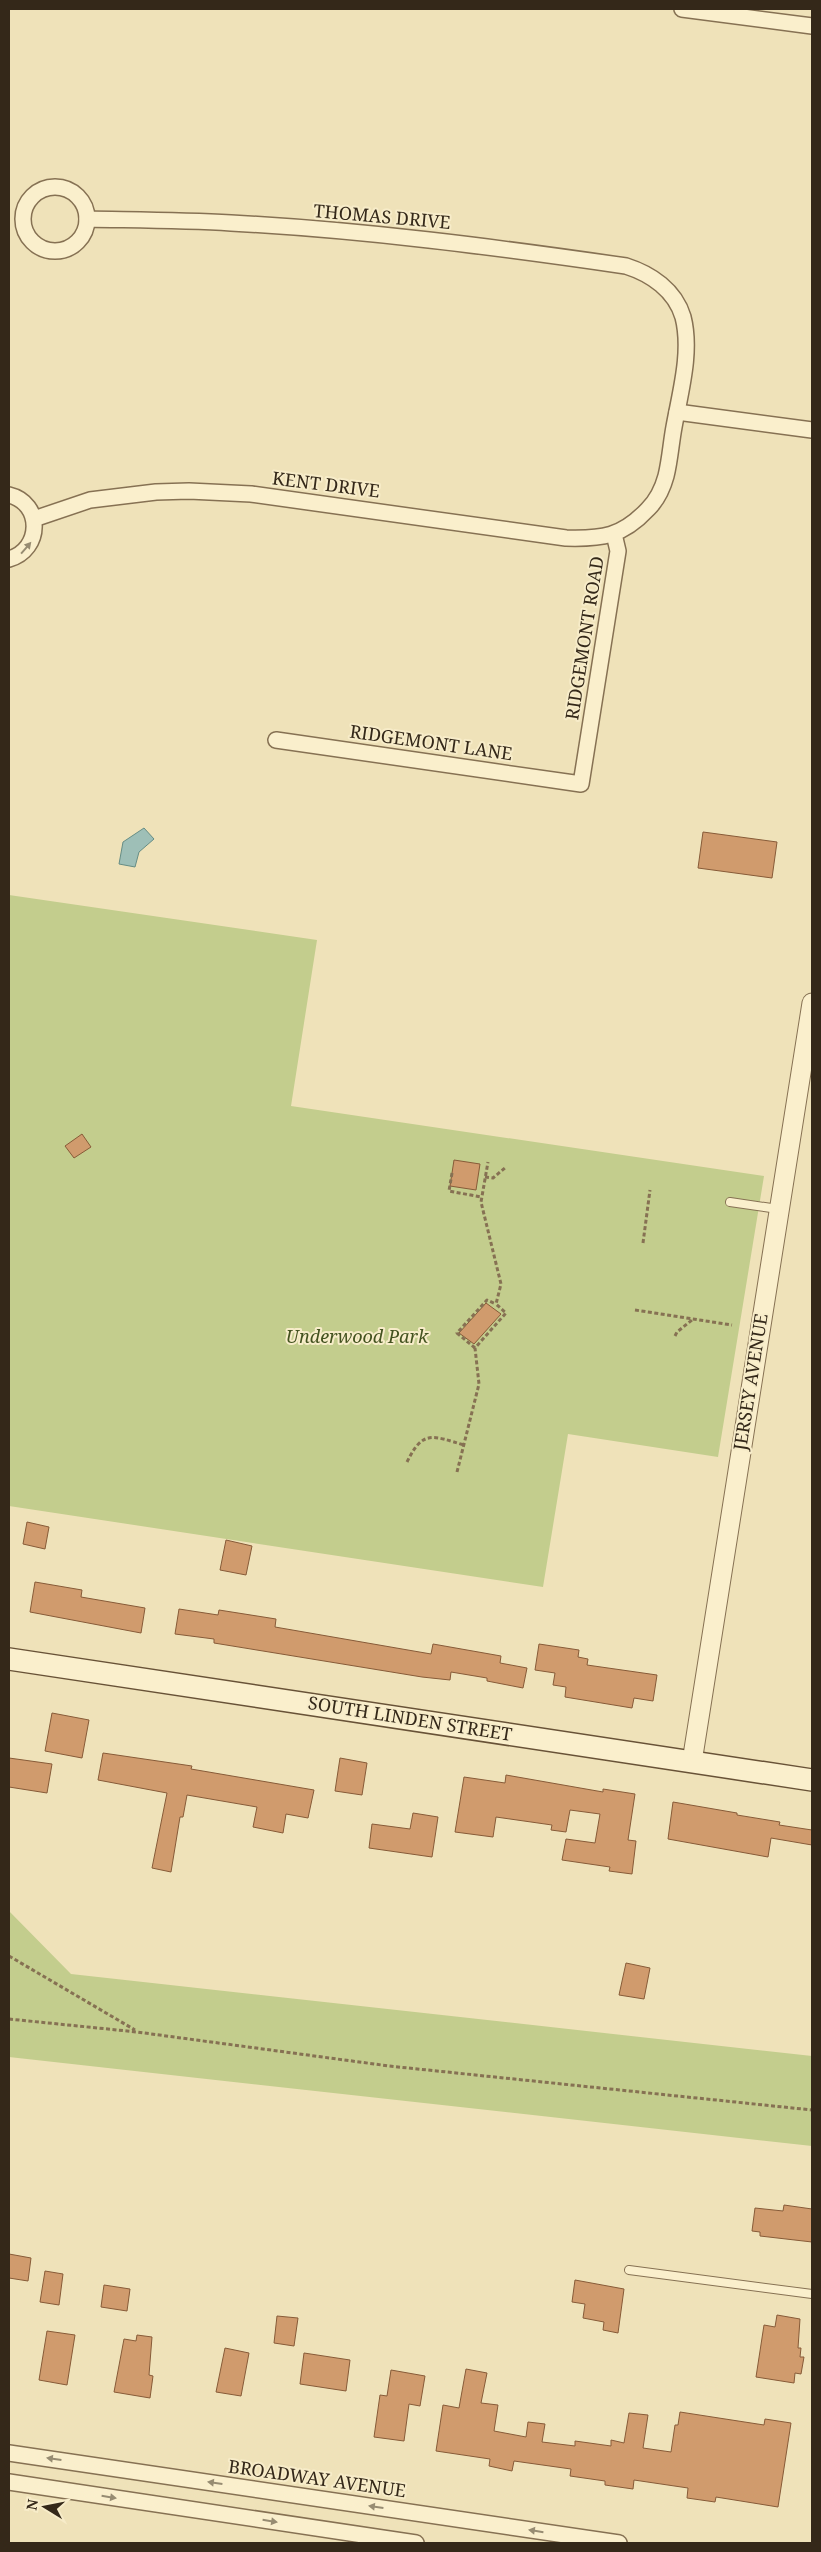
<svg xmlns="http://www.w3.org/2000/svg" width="821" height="2552" font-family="'Noto Serif',serif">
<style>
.green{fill:#c3cd8d}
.water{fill:#9ebfb7;stroke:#668d85}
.building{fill:#d09b6d;stroke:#875b38}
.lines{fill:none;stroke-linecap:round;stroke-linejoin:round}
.service-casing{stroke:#867153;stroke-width:10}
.minor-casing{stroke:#867153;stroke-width:18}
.tertiary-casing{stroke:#867153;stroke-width:21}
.secondary-casing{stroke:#685237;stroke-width:24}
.path{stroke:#867153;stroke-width:3;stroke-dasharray:4 2.5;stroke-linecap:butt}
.service{stroke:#faefcc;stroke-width:8}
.minor{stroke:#faefcc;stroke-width:15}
.tertiary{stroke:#faefcc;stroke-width:19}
.secondary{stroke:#faefcc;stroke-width:21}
.oneway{fill:#978c72}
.labels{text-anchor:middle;stroke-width:4;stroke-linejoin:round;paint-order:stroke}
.street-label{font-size:18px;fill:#342819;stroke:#f7ecc9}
.park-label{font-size:18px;font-style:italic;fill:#43521f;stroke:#f7ecc9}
</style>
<rect width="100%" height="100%" fill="#efe2b9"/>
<g class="green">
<polygon points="9,895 317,940 291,1106 764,1176 718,1457 568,1434 543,1587 9,1506"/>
<polygon points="9,1911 71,1974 812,2056 812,2146 9,2057"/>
</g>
<polygon class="water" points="144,828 154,839 139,852 135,867 119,864 123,842"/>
<g class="building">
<polygon points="703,832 777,842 772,878 698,868"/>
<polygon points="82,1134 91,1147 74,1158 65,1146"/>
<polygon points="454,1160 480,1164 476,1190 450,1186"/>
<polygon points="486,1303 501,1314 474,1344 459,1333"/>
<polygon points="27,1522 49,1527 45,1549 23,1544"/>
<polygon points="226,1540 252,1546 246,1575 220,1570"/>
<polygon points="35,1582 82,1590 81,1597 145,1608 141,1633 30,1612"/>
<polygon points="179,1609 218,1615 219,1610 276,1619 275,1627 431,1654 433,1644 501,1656 500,1663 527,1668 523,1688 487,1681 487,1678 451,1672 450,1680 422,1677 214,1643 214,1639 175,1634"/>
<polygon points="539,1644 579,1650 578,1657 588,1659 587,1665 657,1675 653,1701 634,1698 632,1708 565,1697 566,1687 553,1685 555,1673 535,1670"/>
<polygon points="52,1713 89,1720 82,1758 45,1751"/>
<polygon points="103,1753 192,1766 191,1769 314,1790 308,1818 286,1814 283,1833 253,1827 257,1807 187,1795 183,1817 180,1817 171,1872 152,1868 167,1793 98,1780"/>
<polygon points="9,1758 52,1764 47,1793 9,1787"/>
<polygon points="340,1758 367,1763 362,1795 335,1791"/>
<polygon points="506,1775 603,1792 603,1789 635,1794 628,1840 636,1841 632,1874 609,1871 610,1867 562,1860 566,1839 595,1843 600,1814 570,1810 566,1832 551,1830 552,1825 496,1817 493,1837 455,1832 464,1777 505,1783"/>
<polygon points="673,1802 737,1813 737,1815 780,1822 779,1825 812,1830 812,1845 771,1838 768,1857 668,1839"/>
<polygon points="413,1813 438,1817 432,1857 369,1848 372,1824 410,1829"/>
<polygon points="626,1963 650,1968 644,1999 619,1995"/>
<polygon points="784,2205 812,2209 812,2242 760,2236 760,2232 752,2231 755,2208 783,2211"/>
<polygon points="9,2254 31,2258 28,2281 9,2278"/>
<polygon points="45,2271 63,2274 59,2305 40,2302"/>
<polygon points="575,2280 624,2289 618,2333 603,2330 604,2322 583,2318 585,2304 572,2302"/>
<polygon points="104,2285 130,2289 127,2311 101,2307"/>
<polygon points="777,2315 800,2319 798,2348 801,2348 800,2357 804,2357 801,2374 795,2373 794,2383 756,2377 764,2325 775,2327"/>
<polygon points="277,2316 298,2318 294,2346 274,2343"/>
<polygon points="47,2331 75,2335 67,2385 39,2380"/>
<polygon points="137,2335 152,2337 149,2375 153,2376 150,2398 114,2392 124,2339 136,2341"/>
<polygon points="225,2348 249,2353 241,2396 216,2392"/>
<polygon points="304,2353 350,2360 346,2391 300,2384"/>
<polygon points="466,2369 487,2373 481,2403 498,2405 494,2431 526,2437 528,2422 545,2424 542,2442 575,2446 575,2441 611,2446 611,2440 624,2443 629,2413 648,2415 643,2448 671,2452 675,2425 678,2425 680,2412 764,2425 765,2419 791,2423 778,2507 716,2497 715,2502 687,2498 688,2488 634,2480 633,2489 605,2485 605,2481 570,2476 571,2469 514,2461 512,2471 489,2466 490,2459 436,2451 443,2405 459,2408"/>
<polygon points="391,2370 425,2376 420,2406 409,2404 404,2441 374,2437 380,2395 387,2396"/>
</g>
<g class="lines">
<g class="service-casing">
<g id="service">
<polyline points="730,1202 778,1209"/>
<polyline points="629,2270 812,2294"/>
</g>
</g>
<g class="minor-casing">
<g id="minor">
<polyline points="682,9 812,26"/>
<circle cx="55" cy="219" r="32"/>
<polyline points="677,412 812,430"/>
<path d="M9 495C43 503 42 550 9 559"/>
<path d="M34 519 90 500 156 492 189 491 251 494 566 538C602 539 622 537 648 509 657 500 663 487 666 476 670 460 671 443 674 427 680 393 692 352 683 317 675 290 651 274 626 266 495 247 363 230 231 223 183 220 135 220 87 219"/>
<polyline points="276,740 581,784 618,551 614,534"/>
<polyline points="9,2453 619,2543"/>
<polyline points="9,2482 416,2543"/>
</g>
</g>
<g class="tertiary-casing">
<polyline id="tertiary" points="692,1762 812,1003"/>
</g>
<g class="secondary-casing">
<polyline id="secondary" points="9,1659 812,1780"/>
</g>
<g class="path">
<polyline points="452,1173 449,1191 481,1197"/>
<polyline points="485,1177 493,1178 506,1167"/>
<polyline points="643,1243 650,1190"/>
<polyline points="635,1310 732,1325"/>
<polyline points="675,1336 677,1332 692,1320"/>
<polyline points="475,1348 457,1333 487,1300 496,1304"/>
<path d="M407 1462C423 1429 433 1436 464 1445"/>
<polyline points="457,1472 479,1384 475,1348 506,1313 496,1304 501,1284 481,1202 488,1162"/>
<polyline points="9,1956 135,2030"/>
<polyline points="9,2019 137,2032 389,2066 812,2110"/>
</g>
<use href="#service" class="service"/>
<use href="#minor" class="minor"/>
<use href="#tertiary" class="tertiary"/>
<use href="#secondary" class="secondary"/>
</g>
<defs><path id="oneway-solid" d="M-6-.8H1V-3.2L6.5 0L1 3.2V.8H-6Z" transform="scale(1.25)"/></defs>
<g class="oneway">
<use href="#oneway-solid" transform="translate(26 548) rotate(-49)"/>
<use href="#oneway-solid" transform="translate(54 2459) rotate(-172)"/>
<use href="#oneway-solid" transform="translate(215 2483) rotate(-172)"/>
<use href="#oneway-solid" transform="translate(109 2497) rotate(9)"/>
<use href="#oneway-solid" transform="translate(376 2507) rotate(-172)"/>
<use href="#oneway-solid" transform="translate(270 2521) rotate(9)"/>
<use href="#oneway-solid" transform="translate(536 2531) rotate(-171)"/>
</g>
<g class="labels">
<g class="street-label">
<text transform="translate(382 217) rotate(5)" y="6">THOMAS DRIVE</text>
<text transform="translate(326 485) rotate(7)" y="6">KENT DRIVE</text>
<text transform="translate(585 638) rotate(-81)" y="6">RIDGEMONT ROAD</text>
<text transform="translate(431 743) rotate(8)" y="6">RIDGEMONT LANE</text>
<text transform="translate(751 1382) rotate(-81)" y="6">JERSEY AVENUE</text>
<text transform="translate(410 1719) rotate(9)" y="6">SOUTH LINDEN STREET</text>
<text transform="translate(317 2479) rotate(8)" y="6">BROADWAY AVENUE</text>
</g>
<g class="park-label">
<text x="357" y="1343">Underwood Park</text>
</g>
</g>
<rect width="821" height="2552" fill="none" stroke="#342819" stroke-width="20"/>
<g transform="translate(45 2507) rotate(280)" stroke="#f7ecc9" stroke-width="4" paint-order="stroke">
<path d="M0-4L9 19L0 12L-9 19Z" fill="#342819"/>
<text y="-8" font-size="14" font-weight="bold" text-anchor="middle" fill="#342819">N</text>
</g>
</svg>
